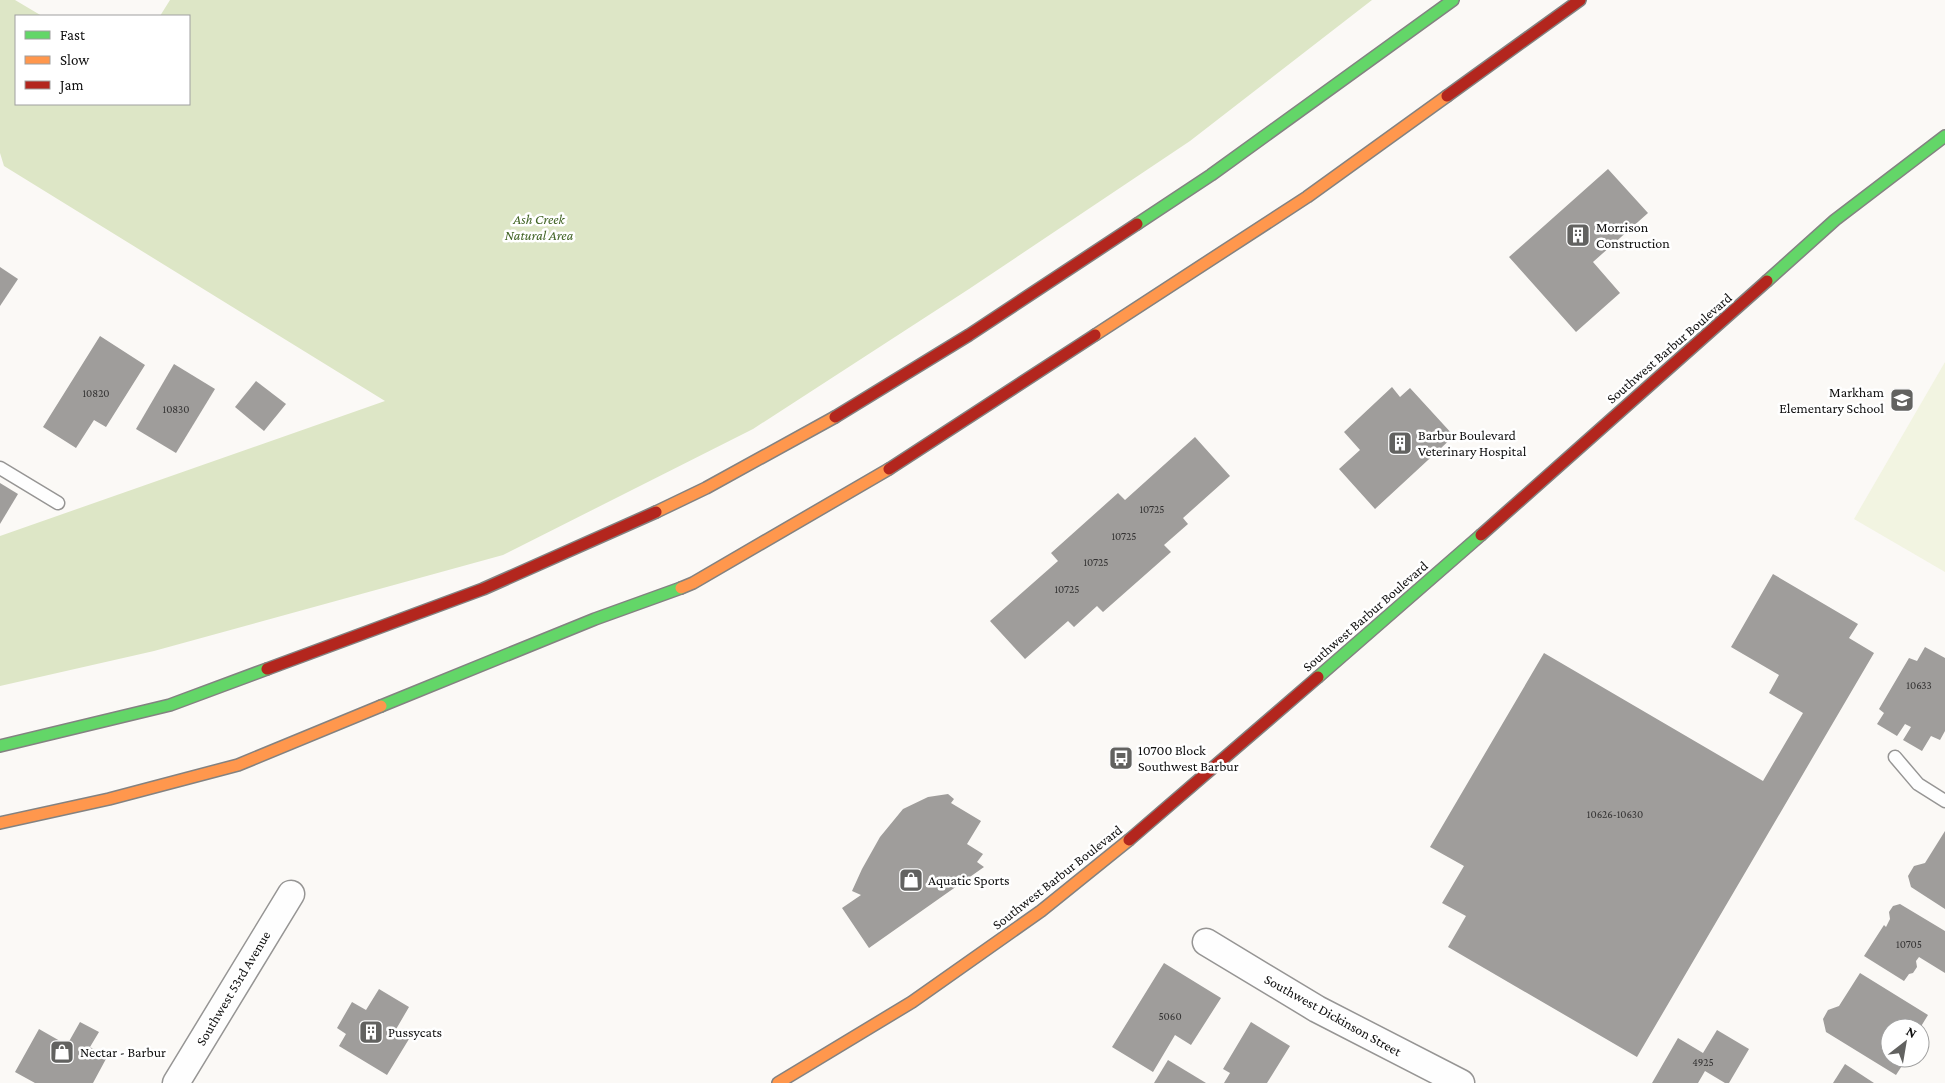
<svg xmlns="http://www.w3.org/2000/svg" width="1945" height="1083" font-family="'Crimson Pro',serif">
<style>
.forest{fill:#dde6c6}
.pitch{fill:#f2f4e1}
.building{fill:#9f9d9b}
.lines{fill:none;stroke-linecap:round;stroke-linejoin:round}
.lane-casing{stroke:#969594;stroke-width:15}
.street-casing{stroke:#969594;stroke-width:29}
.fast-casing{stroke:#838281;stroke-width:14}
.slow-casing{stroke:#838281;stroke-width:14}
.jam-casing{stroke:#838281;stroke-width:14}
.lane{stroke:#fefefe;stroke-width:12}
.street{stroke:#fefefe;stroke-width:26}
.fast{stroke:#63d668;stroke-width:11}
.slow{stroke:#ff974d;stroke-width:11}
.jam{stroke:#b3261e;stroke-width:11}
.labels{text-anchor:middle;stroke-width:5;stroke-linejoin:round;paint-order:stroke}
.number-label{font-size:11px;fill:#343333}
.park-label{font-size:14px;font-style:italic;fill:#406324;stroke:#fff}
.poi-label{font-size:14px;fill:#101010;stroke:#fff;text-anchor:start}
.street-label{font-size:14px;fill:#101010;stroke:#fff}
</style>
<rect width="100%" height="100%" fill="#fbf9f6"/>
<polygon class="forest" points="0,0 15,0 42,16 16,16 16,104 189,104 189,16 160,16 170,0 1372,0 1190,141 969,289 753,429 503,555 154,651 0,686 0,536 385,401 4,166 0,153"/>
<polygon class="pitch" points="1945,362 1945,572 1854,519"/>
<g class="building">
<polygon points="1608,169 1648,213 1593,262 1620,293 1576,332 1509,257"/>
<polygon points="0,267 18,279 0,306"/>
<polygon points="100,336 145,365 106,427 94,420 76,448 43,427"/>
<polygon points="174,364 215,389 176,453 136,429"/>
<polygon points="256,381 286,404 264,431 235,407"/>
<polygon points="1392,387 1400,397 1410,388 1454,436 1375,509 1339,469 1360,450 1344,432"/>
<polygon points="1195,437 1230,476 1183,518 1188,524 1164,545 1171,552 1103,612 1097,606 1074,627 1068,621 1025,659 990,621 1058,561 1051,553 1118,493 1125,500"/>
<polygon points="0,483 18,494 0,524"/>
<polygon points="1773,574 1858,624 1849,638 1874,653 1637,1057 1448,947 1466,916 1442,903 1464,866 1430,847 1544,653 1763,781 1803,713 1769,693 1779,675 1731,647"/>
<polygon points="1925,647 1945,658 1945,731 1940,740 1931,736 1922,751 1903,740 1911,727 1905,724 1897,736 1877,724 1884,713 1879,709 1909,658 1917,661"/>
<polygon points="948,794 954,799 951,803 981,821 967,844 983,854 977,862 984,867 869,948 842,908 861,895 852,891 862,869 880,837 903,809 928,797"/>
<polygon points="1945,831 1945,909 1911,887 1908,876 1914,866 1925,863"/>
<polygon points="1900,904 1945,931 1945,973 1919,957 1916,961 1917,967 1913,973 1909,974 1904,981 1864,956 1884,925 1886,927 1890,919 1889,912 1893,906"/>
<polygon points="1164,963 1221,998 1191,1045 1175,1035 1153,1072 1112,1047"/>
<polygon points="1860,973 1928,1015 1920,1028 1890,1028 1890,1058 1907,1058 1896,1075 1826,1032 1823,1019 1828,1010 1839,1006"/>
<polygon points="379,989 409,1007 395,1031 409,1039 387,1075 339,1046 346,1034 337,1028 352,1002 366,1010"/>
<polygon points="80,1022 99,1032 90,1047 107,1057 93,1083 35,1083 15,1072 39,1029 67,1045"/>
<polygon points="1251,1022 1290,1046 1267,1083 1224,1083 1230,1073 1223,1069"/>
<polygon points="1717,1030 1749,1049 1729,1083 1725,1083 1705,1071 1698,1083 1652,1083 1678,1038 1703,1053"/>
<polygon points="1168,1060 1206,1083 1154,1083"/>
<polygon points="1845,1064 1874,1083 1833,1083"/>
</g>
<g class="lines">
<g class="lane-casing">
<g id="lane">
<polyline points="0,468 58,503"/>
<polyline points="1895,757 1918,784 1945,801"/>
</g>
</g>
<g class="street-casing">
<g id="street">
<polyline points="1206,942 1317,1009 1461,1083"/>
<polyline points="176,1083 291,894"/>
</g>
</g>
<g class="fast-casing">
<g id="fast">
<polyline points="1137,224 1211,175 1453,0"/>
<polyline points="1767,281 1835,220 1945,136"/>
<polyline points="1318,677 1481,535"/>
<polyline points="381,706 595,619 681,588"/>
<polyline points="0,746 170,705 267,669"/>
</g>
</g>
<g class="slow-casing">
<g id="slow">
<polyline points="1095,335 1307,197 1447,96"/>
<polyline points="656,512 706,488 835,417"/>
<polyline points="681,588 693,583 889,469"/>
<polyline points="0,823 109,799 238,765 381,706"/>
<polyline points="778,1083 912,1002 1041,911 1129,840"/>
</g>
</g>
<g class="jam-casing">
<g id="jam">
<polyline points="1447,96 1580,0"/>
<polyline points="835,417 969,335 1137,224"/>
<polyline points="889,469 1095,335"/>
<polyline points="1481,535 1767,281"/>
<polyline points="267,669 483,589 656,512"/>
<polyline points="1129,840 1318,677"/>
</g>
</g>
<use href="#lane" class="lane"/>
<use href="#street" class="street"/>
<use href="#fast" class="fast"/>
<use href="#slow" class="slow"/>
<use href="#jam" class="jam"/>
</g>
<defs>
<g id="building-square" transform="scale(1.25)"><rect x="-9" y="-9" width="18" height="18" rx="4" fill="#626260" stroke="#fff"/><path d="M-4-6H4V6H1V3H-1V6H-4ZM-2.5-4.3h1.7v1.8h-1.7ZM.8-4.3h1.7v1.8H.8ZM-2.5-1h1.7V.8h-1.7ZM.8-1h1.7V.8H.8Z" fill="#fff"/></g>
<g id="school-square" transform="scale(1.25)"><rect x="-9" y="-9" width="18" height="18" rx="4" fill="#626260" stroke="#fff"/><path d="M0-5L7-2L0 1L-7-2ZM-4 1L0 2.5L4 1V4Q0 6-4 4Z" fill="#fff"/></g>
<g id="bus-square" transform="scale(1.25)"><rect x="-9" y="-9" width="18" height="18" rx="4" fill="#626260" stroke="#fff"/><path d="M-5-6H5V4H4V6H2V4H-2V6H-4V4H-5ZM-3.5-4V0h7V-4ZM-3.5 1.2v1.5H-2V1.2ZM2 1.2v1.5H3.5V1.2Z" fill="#fff"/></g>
<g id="shop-square" transform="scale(1.25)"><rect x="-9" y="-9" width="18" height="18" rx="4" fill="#626260" stroke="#fff"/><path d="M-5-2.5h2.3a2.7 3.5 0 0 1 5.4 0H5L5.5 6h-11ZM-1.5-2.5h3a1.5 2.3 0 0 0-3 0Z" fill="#fff"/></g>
</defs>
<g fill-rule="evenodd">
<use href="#building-square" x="1578" y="235"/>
<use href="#school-square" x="1902" y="400"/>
<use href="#building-square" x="1400" y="443"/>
<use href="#bus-square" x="1121" y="758"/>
<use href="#shop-square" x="911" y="880"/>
<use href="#building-square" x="371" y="1032"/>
<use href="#shop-square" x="62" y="1052"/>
</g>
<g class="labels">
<g class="number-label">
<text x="96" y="397">10820</text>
<text x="176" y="413">10830</text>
<text x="1152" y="513">10725</text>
<text x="1124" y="540">10725</text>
<text x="1096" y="566">10725</text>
<text x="1067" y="593">10725</text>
<text x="1919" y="689">10633</text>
<text x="1615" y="818">10626-10630</text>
<text x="1909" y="948">10705</text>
<text x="1170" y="1020">5060</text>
<text x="1703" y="1066">4925</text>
</g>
<g class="park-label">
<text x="539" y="224">Ash Creek<tspan x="539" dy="16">Natural Area</tspan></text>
</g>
<g class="poi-label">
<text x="1596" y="232">Morrison<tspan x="1596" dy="16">Construction</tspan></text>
<text x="1884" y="397" text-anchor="end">Markham<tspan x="1884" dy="16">Elementary School</tspan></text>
<text x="1418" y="440">Barbur Boulevard<tspan x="1418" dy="16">Veterinary Hospital</tspan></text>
<text x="1138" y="755">10700 Block<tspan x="1138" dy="16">Southwest Barbur</tspan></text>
<text x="928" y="885">Aquatic Sports</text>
<text x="388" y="1037">Pussycats</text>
<text x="80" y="1057">Nectar - Barbur</text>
</g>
<g class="street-label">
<text transform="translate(1669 348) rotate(-41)" y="5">Southwest Barbur Boulevard</text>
<text transform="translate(1365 616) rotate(-41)" y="5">Southwest Barbur Boulevard</text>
<text transform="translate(1057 877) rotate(-38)" y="5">Southwest Barbur Boulevard</text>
<text transform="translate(233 988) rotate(-59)" y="5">Southwest 53rd Avenue</text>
<text transform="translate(1333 1015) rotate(29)" y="5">Southwest Dickinson Street</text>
</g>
</g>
<rect x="15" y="15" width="175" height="90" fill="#ffffff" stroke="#9f9f9f"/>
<rect x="25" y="31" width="25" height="8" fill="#63d668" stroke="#9f9f9f"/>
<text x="60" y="40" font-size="15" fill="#101010">Fast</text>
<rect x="25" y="56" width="25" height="8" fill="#ff974d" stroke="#9f9f9f"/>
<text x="60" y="65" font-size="15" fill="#101010">Slow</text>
<rect x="25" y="81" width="25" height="8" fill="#b3261e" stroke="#9f9f9f"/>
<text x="60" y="90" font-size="15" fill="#101010">Jam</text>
<g transform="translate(1905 1043) rotate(31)"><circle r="24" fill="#ffffff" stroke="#9f9f9f"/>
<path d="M0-4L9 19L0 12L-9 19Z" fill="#626260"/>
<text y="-8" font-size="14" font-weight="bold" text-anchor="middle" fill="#101010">N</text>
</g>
</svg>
